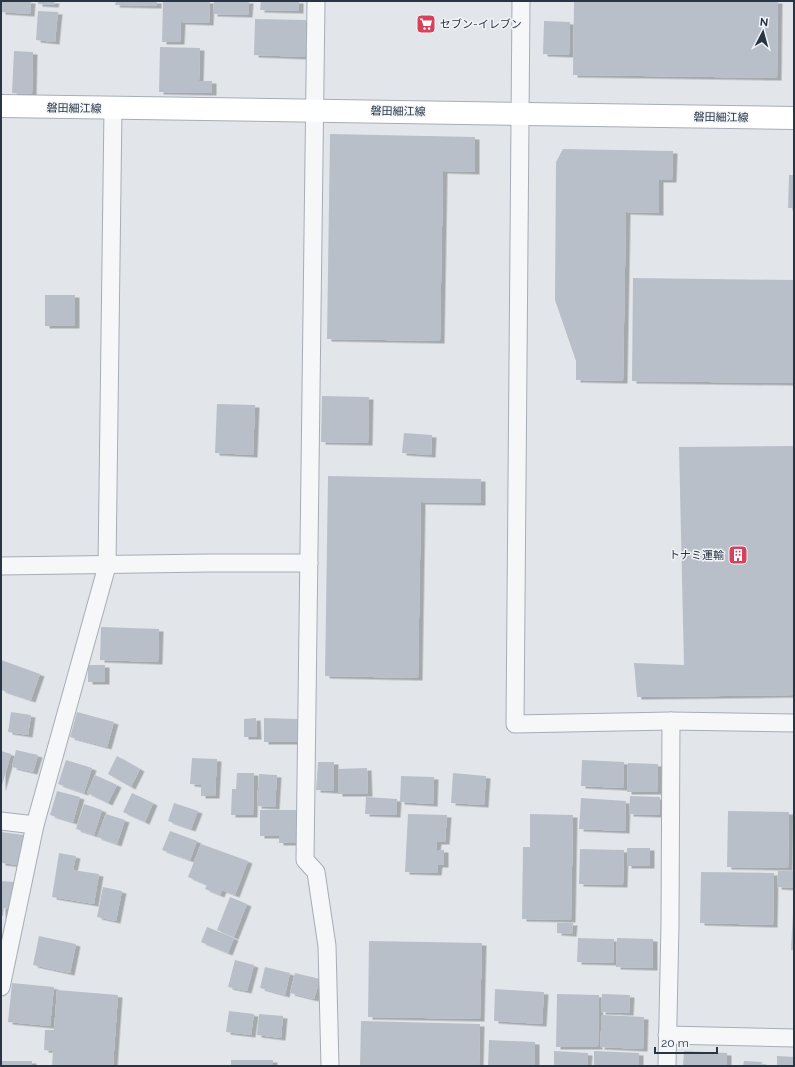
<svg xmlns="http://www.w3.org/2000/svg" width="795" height="1067" font-family="Raleway,'Noto Sans JP',sans-serif">
<style>
.building{fill:#b9bfc9;filter:url(#shadow)}
.lines{fill:none;stroke-linecap:round;stroke-linejoin:round}
.minor-casing{stroke:#a7adb6;stroke-width:19}
.secondary-casing{stroke:#a7adb6;stroke-width:24}
.minor{stroke:#f5f7f9;stroke-width:17}
.secondary{stroke:#fff;stroke-width:22}
.labels{text-anchor:middle;stroke-width:3;stroke-linejoin:round;paint-order:stroke}
.poi-label{font-size:11px;fill:#293444;stroke:#f2f5f8;text-anchor:start}
.street-label{font-size:11px;fill:#293444;stroke:#f2f5f8}
</style>
<defs>
<filter id="shadow"><feDropShadow dx="4.5" dy="2.5" stdDeviation="0" flood-color="#0004"/></filter>
</defs>
<rect width="100%" height="100%" fill="#e2e6eb"/>
<g class="building">
<polygon points="1,1 31,1 30,14 1,12"/>
<polygon points="38,1 55,1 54,5 38,4"/>
<polygon points="116,1 157,1 157,6 115,5"/>
<polygon points="163,1 210,1 209,23 181,22 180,42 162,42"/>
<polygon points="214,1 249,1 248,15 213,14"/>
<polygon points="261,1 299,1 299,11 260,10"/>
<polygon points="574,1 778,1 777,78 573,75"/>
<polygon points="38,11 58,12 55,42 36,40"/>
<polygon points="255,19 306,20 305,57 254,55"/>
<polygon points="544,21 570,22 569,55 543,54"/>
<polygon points="160,47 200,48 199,81 212,81 212,93 159,92"/>
<polygon points="14,51 33,52 32,94 12,93"/>
<polygon points="330,134 475,137 475,172 443,171 440,341 327,339"/>
<polygon points="563,149 673,151 672,180 659,180 659,213 626,212 623,381 576,380 576,361 555,300 556,162"/>
<polygon points="789,175 794,175 794,208 788,208"/>
<polygon points="633,278 794,280 794,383 632,381"/>
<rect x="45" y="295" width="30" height="31"/>
<polygon points="322,396 369,397 368,443 321,442"/>
<polygon points="217,404 255,405 253,455 215,453"/>
<polygon points="404,433 432,435 431,455 402,453"/>
<polygon points="794,446 794,695 637,697 634,663 684,665 679,447"/>
<polygon points="328,476 481,479 481,503 421,502 418,678 325,676"/>
<polygon points="101,627 159,629 158,662 100,660"/>
<polygon points="1,660 40,674 31,700 1,690"/>
<rect x="88" y="665" width="17" height="17"/>
<polygon points="11,712 31,715 28,735 8,732"/>
<polygon points="77,712 114,722 107,747 70,737"/>
<polygon points="256,718 257,737 244,737 244,719"/>
<polygon points="264,718 298,719 297,742 264,742"/>
<polygon points="16,750 38,755 33,772 12,767"/>
<polygon points="1,751 11,754 1,789"/>
<polygon points="117,756 140,769 131,787 108,774"/>
<polygon points="192,758 217,759 215,796 201,796 201,785 190,784"/>
<polygon points="66,760 92,768 84,793 58,784"/>
<polygon points="582,760 624,762 623,788 581,786"/>
<polygon points="318,762 334,762 334,791 316,790"/>
<polygon points="628,763 658,764 657,792 627,792"/>
<polygon points="367,768 368,794 338,794 338,769"/>
<polygon points="237,773 254,773 253,815 231,815 232,789 236,789"/>
<polygon points="453,773 486,776 484,805 451,803"/>
<polygon points="259,774 277,775 275,807 257,806"/>
<polygon points="95,775 117,785 108,803 87,793"/>
<polygon points="401,776 434,777 433,804 400,802"/>
<polygon points="57,791 80,797 73,822 50,815"/>
<polygon points="132,793 153,803 145,822 123,812"/>
<polygon points="630,796 660,797 659,815 629,814"/>
<polygon points="366,797 397,799 396,815 365,814"/>
<polygon points="581,798 626,801 625,831 579,829"/>
<polygon points="174,803 198,811 191,829 168,821"/>
<polygon points="84,804 102,810 94,835 76,829"/>
<polygon points="260,810 297,810 297,843 279,843 279,836 260,836"/>
<polygon points="728,811 789,812 788,868 727,867"/>
<polygon points="106,814 125,820 117,844 97,837"/>
<polygon points="408,814 447,815 445,842 437,842 436,850 444,850 444,865 438,865 437,873 405,872"/>
<polygon points="530,814 573,815 571,920 522,919 523,847 530,847"/>
<polygon points="170,831 197,841 190,860 162,850"/>
<polygon points="1,832 24,835 20,865 1,863"/>
<polygon points="201,844 248,861 235,895 222,890 220,895 205,889 207,885 188,877"/>
<rect x="627" y="848" width="23" height="18"/>
<polygon points="580,849 624,850 623,885 579,884"/>
<polygon points="59,853 76,856 73,870 99,874 94,904 52,897"/>
<polygon points="778,871 794,871 794,888 777,887"/>
<polygon points="701,872 774,873 773,925 700,923"/>
<polygon points="1,881 14,882 11,909 4,908 3,916 1,915"/>
<polygon points="103,887 122,891 116,921 97,917"/>
<polygon points="230,897 247,904 234,937 217,930"/>
<polygon points="793,913 794,913 794,950 791,950"/>
<polygon points="557,923 573,923 572,934 557,933"/>
<polygon points="207,927 234,938 228,953 201,942"/>
<polygon points="39,936 76,944 70,973 33,965"/>
<polygon points="578,938 614,939 613,963 577,962"/>
<polygon points="617,938 653,939 653,968 616,967"/>
<polygon points="369,941 482,943 480,1019 368,1017"/>
<polygon points="235,960 254,965 247,991 228,987"/>
<polygon points="265,967 290,973 285,995 260,988"/>
<polygon points="295,973 320,979 314,999 290,993"/>
<polygon points="12,983 54,987 50,1026 8,1022"/>
<polygon points="495,989 544,992 542,1024 494,1021"/>
<polygon points="57,990 118,995 113,1066 52,1066 53,1051 44,1050 45,1030 54,1030"/>
<polygon points="557,994 599,995 598,1047 556,1047"/>
<polygon points="602,994 630,995 629,1013 601,1012"/>
<polygon points="229,1011 254,1014 251,1035 226,1032"/>
<polygon points="259,1014 283,1016 281,1038 257,1035"/>
<polygon points="602,1015 644,1017 643,1049 600,1047"/>
<polygon points="361,1021 480,1024 479,1066 360,1066"/>
<polygon points="489,1040 535,1042 535,1066 488,1066"/>
<polygon points="554,1051 588,1053 587,1066 554,1066"/>
<polygon points="594,1051 639,1053 639,1066 594,1066"/>
<polygon points="684,1051 727,1053 727,1066 683,1066"/>
<polygon points="777,1056 794,1057 794,1066 777,1066"/>
<rect x="231" y="1060" width="42" height="6"/>
<rect x="1" y="1061" width="31" height="5"/>
<polygon points="744,1061 762,1062 761,1066 743,1066"/>
</g>
<g class="lines">
<g class="minor-casing">
<g id="minor">
<polyline points="316,1 305,860 316,872 327,946 330,1066"/>
<polyline points="521,1 515,724 671,721 794,723"/>
<polyline points="1,566 209,563 309,563"/>
<polyline points="1,821 35,825"/>
<polyline points="1,987 35,825 107,566 113,108"/>
<polyline points="667,1035 794,1038"/>
<polyline points="667,1066 670,924 671,721"/>
</g>
</g>
<g class="secondary-casing">
<polyline id="secondary" points="1,106 794,118"/>
</g>
<use href="#minor" class="minor"/>
<use href="#secondary" class="secondary"/>
</g>
<defs>
<g id="supermarket-square" transform="scale(1)"><rect x="-9" y="-9" width="18" height="18" rx="4" fill="#d5425c" stroke="#f2f5f8"/><path d="M-6-5.5h2.5l.6 2H6L4.5 2H-2.5L-4.4-4H-6ZM-1.5 3.2a1.3 1.3 0 1 0 .1 0ZM3 3.2a1.3 1.3 0 1 0 .1 0Z" fill="#fff"/></g>
<g id="building-square" transform="scale(1)"><rect x="-9" y="-9" width="18" height="18" rx="4" fill="#d5425c" stroke="#f2f5f8"/><path d="M-4-6H4V6H1V3H-1V6H-4ZM-2.5-4.3h1.7v1.8h-1.7ZM.8-4.3h1.7v1.8H.8ZM-2.5-1h1.7V.8h-1.7ZM.8-1h1.7V.8H.8Z" fill="#fff"/></g>
</defs>
<g fill-rule="evenodd">
<use href="#supermarket-square" x="426" y="24"/>
<use href="#building-square" x="738" y="555"/>
</g>
<g class="labels">
<g class="poi-label">
<text x="440" y="28">セブン-イレブン</text>
<text x="724" y="559" text-anchor="end">トナミ運輸</text>
</g>
<g class="street-label">
<text transform="translate(74 108) rotate(1)" y="4">磐田細江線</text>
<text transform="translate(398 111) rotate(1)" y="4">磐田細江線</text>
<text transform="translate(721 117) rotate(1)" y="4">磐田細江線</text>
</g>
</g>
<rect width="795" height="1067" fill="none" stroke="#293444" stroke-width="4"/>
<g transform="translate(763 32) rotate(6)" stroke="#f2f5f8" stroke-width="3" paint-order="stroke">
<path d="M0-3L7 15L0 10L-7 15Z" fill="#293444"/>
<text y="-6" font-size="11" font-weight="bold" text-anchor="middle" fill="#293444">N</text>
</g>
<path d="M655 1047v6h62v-6" fill="none" stroke="#293444" stroke-width="2"/>
<text x="661" y="1047" font-size="12" fill="#293444" stroke="#f2f5f8" stroke-width="3" paint-order="stroke">20 m</text>
</svg>
